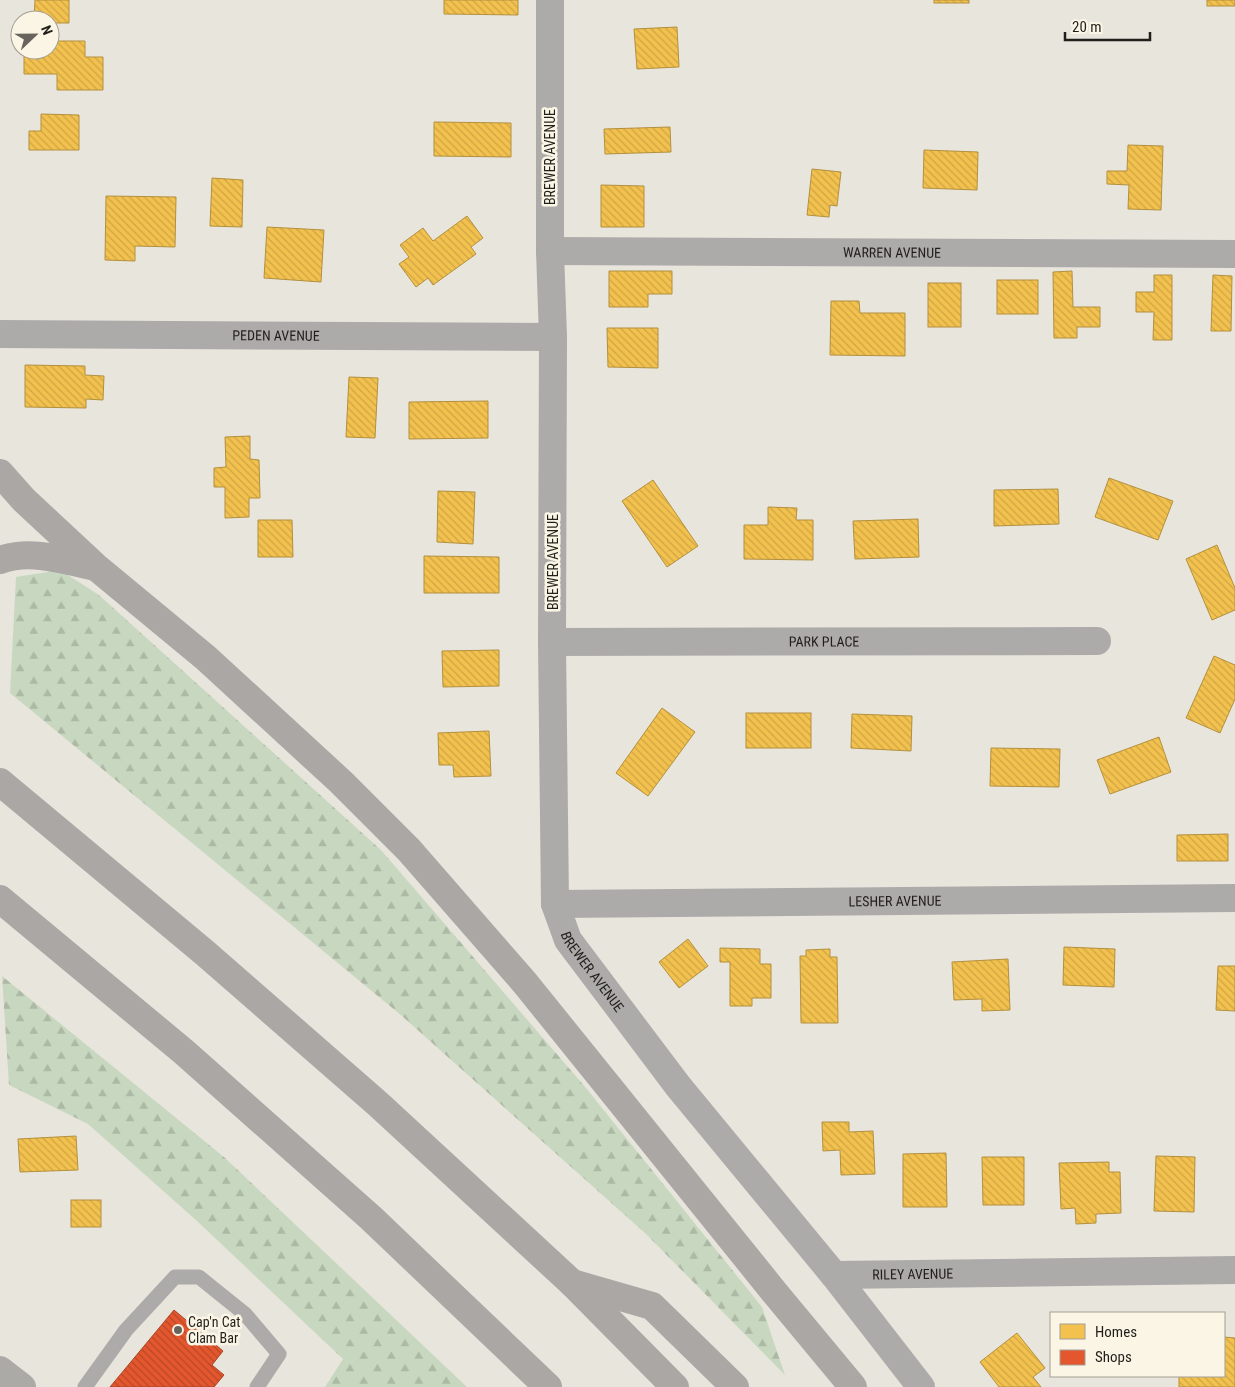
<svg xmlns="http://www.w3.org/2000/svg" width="1235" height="1387" font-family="'Roboto Condensed',sans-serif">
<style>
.forest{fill:url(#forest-firs)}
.homes{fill:url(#homes-back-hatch);stroke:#b3903e}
.shops{fill:url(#shops-back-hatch);stroke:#aa4628}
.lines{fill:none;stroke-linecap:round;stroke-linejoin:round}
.lane{stroke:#adaaaa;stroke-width:15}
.street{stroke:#adaaaa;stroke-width:28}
.secondary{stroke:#acaaa7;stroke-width:28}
.highway{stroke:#aba7a5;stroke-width:28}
.poi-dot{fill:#67645e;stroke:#fbf5e6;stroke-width:2}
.labels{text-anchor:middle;stroke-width:5;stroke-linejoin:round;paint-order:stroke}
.street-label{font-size:14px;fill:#211f1a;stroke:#fbf5e6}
.poi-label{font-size:14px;fill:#211f1a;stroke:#fbf5e6;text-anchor:start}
</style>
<defs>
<pattern id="forest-firs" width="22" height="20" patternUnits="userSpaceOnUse" patternTransform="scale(1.25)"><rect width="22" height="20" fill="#c8d8c0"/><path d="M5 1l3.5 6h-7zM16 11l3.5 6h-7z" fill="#acb9a4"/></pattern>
<pattern id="homes-back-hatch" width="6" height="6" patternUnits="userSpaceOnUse" patternTransform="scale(1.25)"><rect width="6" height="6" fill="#f2c14e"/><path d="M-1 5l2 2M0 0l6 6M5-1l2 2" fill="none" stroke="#cfa544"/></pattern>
<pattern id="shops-back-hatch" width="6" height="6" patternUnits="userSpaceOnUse" patternTransform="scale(1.25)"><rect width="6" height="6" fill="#e4572e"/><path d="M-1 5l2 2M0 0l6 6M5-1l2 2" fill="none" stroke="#b84726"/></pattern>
</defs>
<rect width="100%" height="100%" fill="#e8e5dd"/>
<g class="forest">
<polygon points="60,570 99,595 381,850 586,1088 762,1307 785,1375 645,1233 402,1016 10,693 16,577"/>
<polygon points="2,976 224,1157 467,1387 325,1387 343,1359 197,1221 88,1124 9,1085"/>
</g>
<g class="homes">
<polygon points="35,0 69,0 69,23 50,23 50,20 34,20"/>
<polygon points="444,0 518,0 518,15 444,14"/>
<rect x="934" y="0" width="35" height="3"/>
<rect x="1207" y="0" width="28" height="6"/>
<polygon points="677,27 679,67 637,69 634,29"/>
<polygon points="50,41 85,41 85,57 103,57 103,90 57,90 57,74 24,74 24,50 50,50"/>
<polygon points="41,114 79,115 79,150 29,150 29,131 41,131"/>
<polygon points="434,122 511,123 511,157 434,156"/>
<polygon points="670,127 671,152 605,154 604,129"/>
<polygon points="1128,145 1163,146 1161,210 1128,209 1129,185 1107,184 1107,171 1127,171"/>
<polygon points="924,150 978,152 977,190 923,188"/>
<polygon points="812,169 841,172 837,206 830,205 829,217 807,215"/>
<polygon points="212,178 243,180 242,227 210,226"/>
<polygon points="601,185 644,186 644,227 601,227"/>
<polygon points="106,196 176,197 175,247 135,246 135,261 105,260"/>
<polygon points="467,216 483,238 471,247 476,254 433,285 428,278 416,287 399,264 409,257 400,245 423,228 433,241"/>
<polygon points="267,227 324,230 321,282 264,278"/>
<polygon points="609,271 672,271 672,294 648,294 648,307 609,307"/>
<polygon points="1072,271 1073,307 1100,307 1100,327 1077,327 1077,338 1054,338 1053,272"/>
<polygon points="1154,275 1172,275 1172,340 1153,340 1154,312 1136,312 1136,292 1154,292"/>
<polygon points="1213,275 1232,276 1231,331 1211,331"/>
<rect x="997" y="280" width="41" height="34"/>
<rect x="928" y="283" width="33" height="44"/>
<polygon points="831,301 859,301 860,313 905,313 905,356 830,355"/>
<polygon points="607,328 658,328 658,368 608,367"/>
<polygon points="25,365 85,366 85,375 104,376 103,400 86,399 86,408 25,407"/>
<polygon points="349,377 378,378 375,438 346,437"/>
<polygon points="488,401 488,438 409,439 409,402"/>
<polygon points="250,436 250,459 259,460 260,498 249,498 249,517 225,518 225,487 214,487 214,468 226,467 225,437"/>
<polygon points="1109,478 1173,501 1158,540 1095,517"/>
<polygon points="653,480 698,546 667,567 622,501"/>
<polygon points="1058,489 1059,524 994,526 994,490"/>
<polygon points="438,491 475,492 473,544 437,542"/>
<polygon points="768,507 797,508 796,520 813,520 813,560 744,559 744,525 768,525"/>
<polygon points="918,519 919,557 855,559 853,521"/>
<polygon points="258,520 292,520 293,557 258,557"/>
<polygon points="1217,545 1235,588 1235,610 1212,620 1186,559"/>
<polygon points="424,556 499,557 499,593 424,593"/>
<polygon points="499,650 499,686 443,687 442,651"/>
<polygon points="1214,656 1235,665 1235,699 1220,733 1186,718"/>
<polygon points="662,708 695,732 648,796 616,773"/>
<rect x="746" y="713" width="65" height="35"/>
<polygon points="852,714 912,716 911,751 851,748"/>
<polygon points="489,731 491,776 454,777 453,765 439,765 438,733"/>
<polygon points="1159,737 1171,772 1110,794 1097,760"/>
<polygon points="991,748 1060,749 1059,787 990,786"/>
<polygon points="1228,834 1228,861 1177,861 1177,835"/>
<polygon points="688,939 708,966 679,988 659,962"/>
<polygon points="1064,947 1115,949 1114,987 1063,985"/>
<polygon points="720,948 760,949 760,964 771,964 771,998 752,998 752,1006 730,1006 730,962 720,962"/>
<polygon points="830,949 830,957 837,957 838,1023 801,1023 800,956 806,956 806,950"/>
<polygon points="1008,959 1010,1010 982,1011 982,999 954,1000 952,962"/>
<polygon points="1218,966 1235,966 1235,1011 1216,1010"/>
<polygon points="822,1122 849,1122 849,1132 873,1131 875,1174 841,1175 840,1150 823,1151"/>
<polygon points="76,1136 78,1170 20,1172 18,1139"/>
<polygon points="946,1153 947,1207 903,1207 903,1154"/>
<polygon points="1156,1156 1195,1157 1194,1212 1154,1211"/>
<polygon points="982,1157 1024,1157 1024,1205 983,1205"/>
<polygon points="1109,1162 1109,1172 1120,1172 1121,1213 1096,1214 1096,1223 1076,1224 1075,1208 1061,1209 1059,1163"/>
<rect x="71" y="1200" width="30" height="27"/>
<polygon points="1017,1333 1045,1368 1033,1377 1041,1387 999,1387 980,1362"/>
<polygon points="1224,1337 1235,1338 1235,1387 1179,1387 1179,1376 1224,1376"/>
</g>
<polygon class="shops" points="174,1310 223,1351 212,1365 224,1375 214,1387 110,1387"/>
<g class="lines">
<polyline class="lane" points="85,1387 126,1330 175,1277 199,1277 245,1314 279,1354 257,1387"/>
<g class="street">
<path id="s1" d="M550 0V251L553 337 552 642 555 904 568 940 678 1086 834 1275 1235 1270"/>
<path id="s2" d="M550 251 1235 254"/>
<path id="s3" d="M0 334 553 337"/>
<path id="s4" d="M552 642 1097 641"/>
<path id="s5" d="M555 904 1235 898"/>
<polyline points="834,1275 921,1387"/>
</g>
<polyline class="secondary" points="0,1370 22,1387"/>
<g class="highway">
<polyline points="0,473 24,500 96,567 206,658 341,782 409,850 525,983 775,1293 853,1387"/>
<path d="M0 560C31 549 64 560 95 567"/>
<polyline points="0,782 205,953 378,1104 571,1282 675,1387"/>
<polyline points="0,899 184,1052 371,1218 548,1387"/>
<polyline points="572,1283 652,1306 735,1387"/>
</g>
</g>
<circle class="poi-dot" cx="178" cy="1330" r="5"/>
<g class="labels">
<g class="street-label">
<text transform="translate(550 157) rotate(-90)" y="5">BREWER AVENUE</text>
<text dy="5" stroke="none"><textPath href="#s2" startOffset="342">WARREN AVENUE</textPath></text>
<text dy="5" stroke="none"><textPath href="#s3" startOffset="276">PEDEN AVENUE</textPath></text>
<text transform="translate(553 562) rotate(-90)" y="5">BREWER AVENUE</text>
<text dy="5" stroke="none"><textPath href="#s4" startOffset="272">PARK PLACE</textPath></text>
<text dy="5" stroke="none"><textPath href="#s5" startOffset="340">LESHER AVENUE</textPath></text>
<text dy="5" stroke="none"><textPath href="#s1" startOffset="982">BREWER AVENUE</textPath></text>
<text dy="5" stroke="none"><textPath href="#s1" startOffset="1449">RILEY AVENUE</textPath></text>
</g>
<g class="poi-label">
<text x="188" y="1327">Cap'n Cat<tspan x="188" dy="16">Clam Bar</tspan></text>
</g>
</g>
<rect x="1050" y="1312" width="175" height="65" fill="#fbf5e6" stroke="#a49f94"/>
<rect x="1060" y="1324" width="25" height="15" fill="#f2c14e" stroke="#a49f94"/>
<text x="1095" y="1337" font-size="15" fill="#211f1a">Homes</text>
<rect x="1060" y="1350" width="25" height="15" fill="#e4572e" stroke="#a49f94"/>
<text x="1095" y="1362" font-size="15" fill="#211f1a">Shops</text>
<g transform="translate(35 35) rotate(68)"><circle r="24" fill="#fbf5e6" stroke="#a49f94"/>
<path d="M0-4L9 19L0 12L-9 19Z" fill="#67645e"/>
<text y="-8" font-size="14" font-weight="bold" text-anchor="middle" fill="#211f1a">N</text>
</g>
<path d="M1065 32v8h85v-8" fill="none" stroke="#211f1a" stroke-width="2.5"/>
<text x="1072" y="32" font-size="15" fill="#211f1a" stroke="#fbf5e6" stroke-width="4" paint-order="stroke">20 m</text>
</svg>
